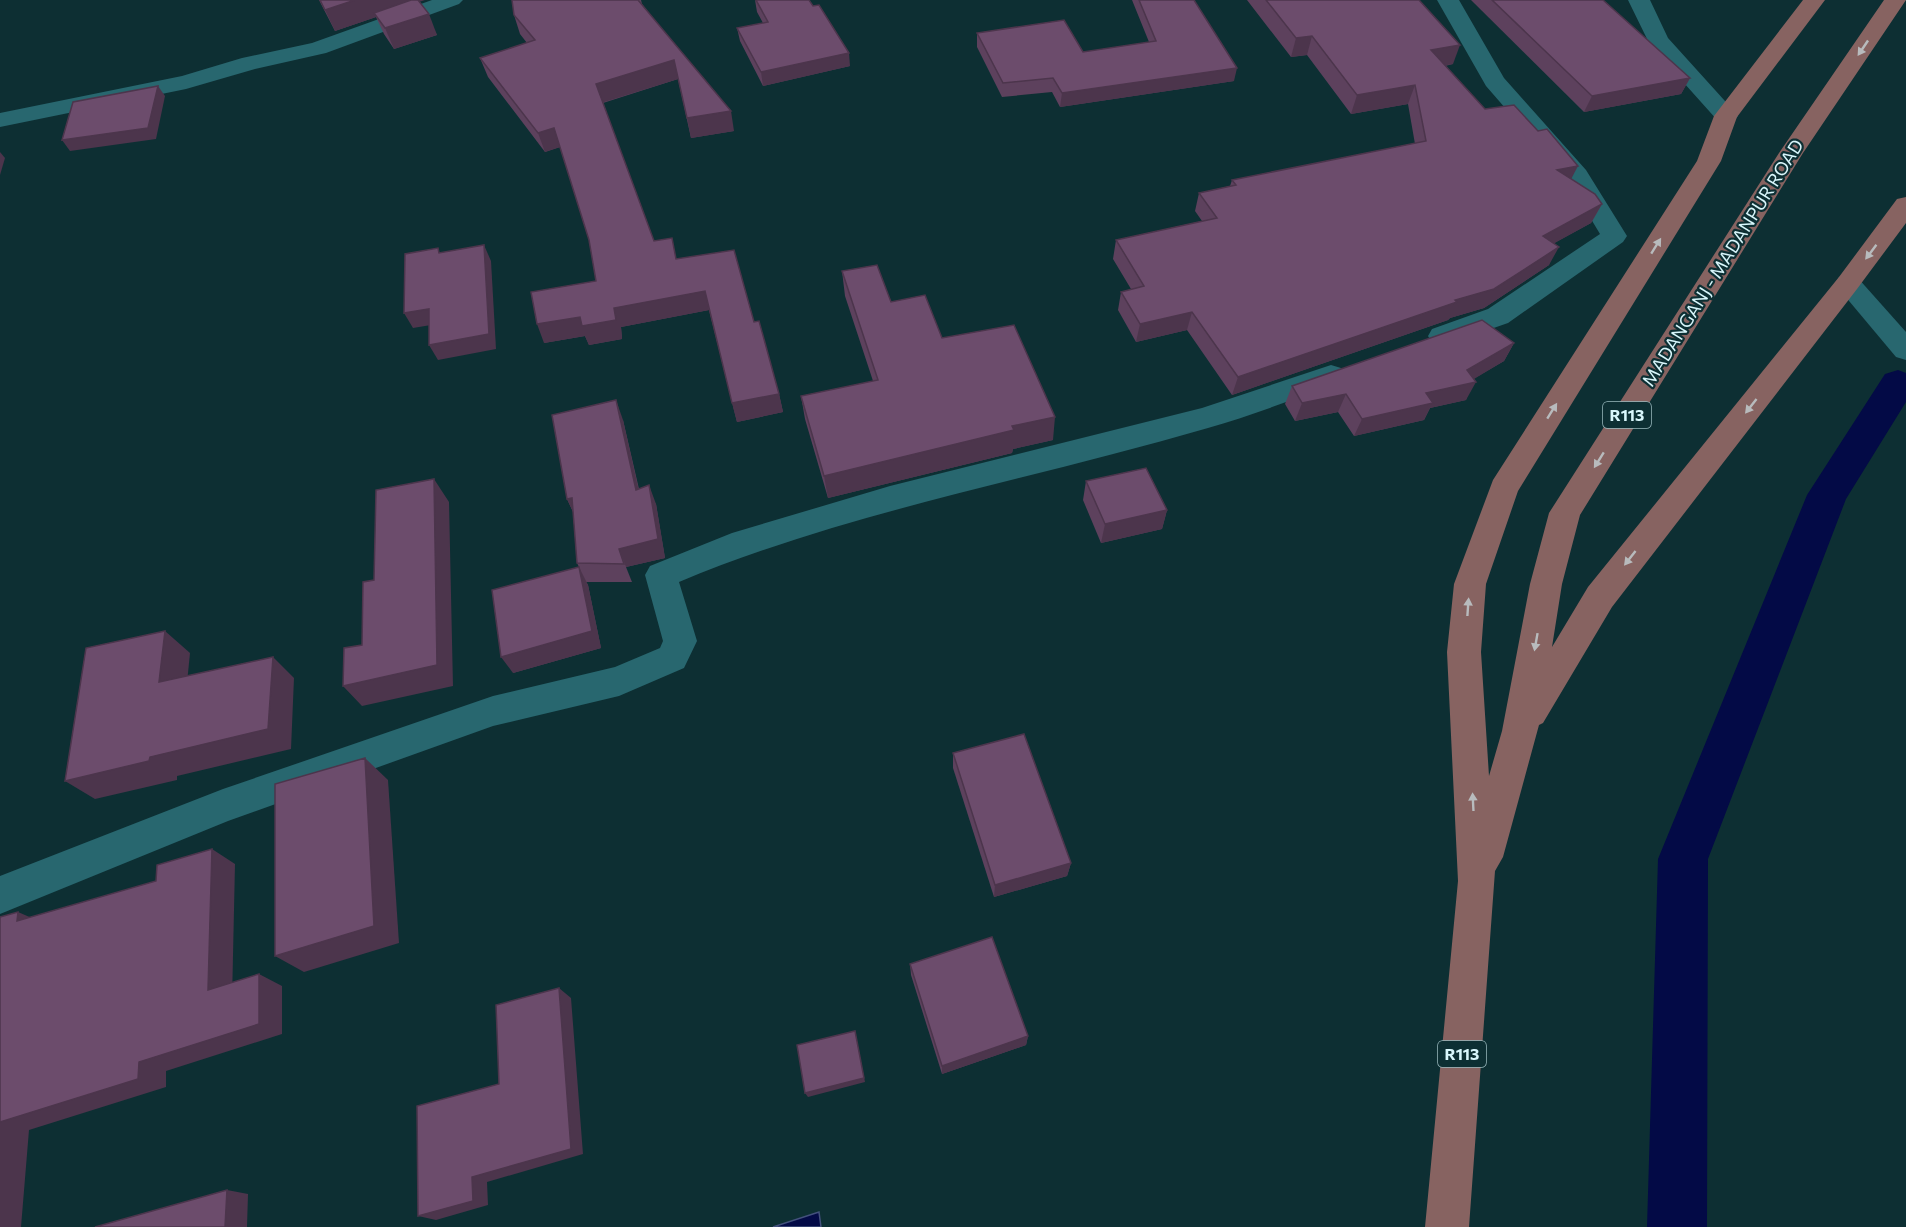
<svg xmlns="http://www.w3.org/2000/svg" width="1906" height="1227" font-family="Commissioner,sans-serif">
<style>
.water{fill:#030a46;stroke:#43517c;stroke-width:1.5}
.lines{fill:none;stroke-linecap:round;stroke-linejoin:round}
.canal{fill:#030a46;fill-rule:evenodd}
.minor{fill:#28676f;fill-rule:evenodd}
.primary{fill:#876361;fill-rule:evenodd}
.wall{fill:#5d415d}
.shaded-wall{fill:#4c354c}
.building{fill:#6c4c6c;stroke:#4c354c;stroke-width:1.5}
.oneway{fill:#b8bbbd}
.labels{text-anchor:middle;stroke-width:4.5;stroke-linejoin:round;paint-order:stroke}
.shield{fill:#0d2f33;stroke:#9bbabf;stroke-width:1.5}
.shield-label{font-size:16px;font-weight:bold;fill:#d8f6fb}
.street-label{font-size:18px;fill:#d8f6fb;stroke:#0d2f33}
</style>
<rect width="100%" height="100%" fill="#0d2f33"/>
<polygon class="water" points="819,1212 821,1227 773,1227"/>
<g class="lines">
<polygon class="canal" points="1898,370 1906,373 1906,402 1846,499 1708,859 1707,1227 1647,1227 1658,859 1807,495 1885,374"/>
<g class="minor">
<polygon points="432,0 463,0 459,4 326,53 255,69 186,89 0,127 0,113 182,76 242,58 312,43"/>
<polygon points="1437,0 1459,0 1504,78 1586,170 1627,236 1623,242 1508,323 1442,346 1432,343 1428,336 1432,329 1488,309 1600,234 1567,179 1486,86"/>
<polygon points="1628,0 1650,0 1668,38 1734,111 1738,116 1734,121 1726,123 1718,121 1650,45"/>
<polygon points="1848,274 1857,277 1906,332 1906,360 1896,357 1839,289 1835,283 1839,277"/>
<path d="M1331 365 1341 368 1345 375 1341 382C1297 398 1253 415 1208 428 1031 480 849 511 679 582L697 641 684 668 619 696 493 726 228 821 0 914V876L223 789 493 696 615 667 660 648 663 641 645 575 650 566 732 533 890 486 1202 408Z"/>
</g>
<polygon class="primary" points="1803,0 1825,0 1737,117 1721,161 1518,491 1486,584 1481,652 1489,776 1502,731 1530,584 1549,513 1779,153 1884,0 1906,0 1803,153 1580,515 1562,584 1552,647 1588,587 1839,277 1897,199 1906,197 1906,223 1857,289 1612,607 1543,723 1539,725 1503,857 1495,871 1469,1227 1425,1227 1458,881 1447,652 1454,584 1493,480 1697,161 1714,116"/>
</g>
<g class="wall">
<polygon points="319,0 419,2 437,35 394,49 384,34 376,17 335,31"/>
<polygon points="512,0 641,0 642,4 734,131 691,138 678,79 603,103 654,241 754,322 779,394 783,412 737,422 709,310 621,327 622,339 589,345 585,336 544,343 596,281 589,240 560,147 545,152 488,77 480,58 527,43 520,34 514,15"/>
<polygon points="755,0 850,66 763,86 740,41 737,28 763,23 757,12"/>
<polygon points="1132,0 1194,0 1234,81 1060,107 1052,92 1002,97 977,47 977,33 1083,52 1149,42"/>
<polygon points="1247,0 1419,0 1453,64 1445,66 1485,109 1602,204 1591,223 1554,243 1549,265 1484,308 1450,318 1448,320 1232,395 1187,330 1136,342 1118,310 1121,292 1131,289 1113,259 1116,240 1202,221 1195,211 1199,193 1230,186 1232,180 1415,144 1408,104 1351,114 1307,55 1291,57"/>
<polygon points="1471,0 1603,0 1690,78 1681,94 1584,112"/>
<polygon points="842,271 891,302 942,338 1053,440 1013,449 1012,453 828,498 805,419 801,396 873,381 845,296"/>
<polygon points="1514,343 1504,361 1473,379 1466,400 1430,408 1424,420 1354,436 1338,412 1295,421 1285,404 1292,386"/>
<polygon points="623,420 639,489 656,504 665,558 626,567 632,582 586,582 588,585 601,648 513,673 579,567 577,563 573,512 567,499"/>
<polygon points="1086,481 1167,510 1162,529 1101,543 1083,500"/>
<polygon points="953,753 1071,863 1067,876 994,897 953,768"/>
<polygon points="910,964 1028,1036 1026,1045 942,1074 911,975"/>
</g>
<g class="shaded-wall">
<polygon points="355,0 425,0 377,16 374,13 376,17 335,31 325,10"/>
<polygon points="429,14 437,35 394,49 385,28"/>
<polygon points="1312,36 1307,55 1291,57 1296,38"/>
<polygon points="1460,45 1453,64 1424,69 1431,50"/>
<polygon points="849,53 850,66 763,86 761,72"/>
<polygon points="674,60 678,79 601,103 596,84"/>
<polygon points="1237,68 1234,81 1060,107 1062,93"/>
<polygon points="1690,78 1681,94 1584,112 1592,96"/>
<polygon points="1415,85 1408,104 1351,114 1357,95"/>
<polygon points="158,86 165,96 156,139 70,151 62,140"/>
<polygon points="731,111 734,131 691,138 687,118"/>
<polygon points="554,128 560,147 545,152 538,133"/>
<polygon points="0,152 5,158 0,175"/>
<polygon points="1578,166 1568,185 1557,170"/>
<polygon points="1602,204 1591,223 1533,255 1543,236"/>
<polygon points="484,245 491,261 496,349 438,360 429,345"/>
<polygon points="1559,247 1549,265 1484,308 1450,318 1448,320 1232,395 1238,377 1455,300"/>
<polygon points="705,291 709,310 621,327 622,339 589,345 585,336 544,343 537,324 614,308"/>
<polygon points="429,309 437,324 413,328 404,313"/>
<polygon points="1192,312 1187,330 1136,342 1140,324"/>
<polygon points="1514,343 1504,361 1464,385 1476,382 1466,400 1430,408 1424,420 1354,436 1362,419 1426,393"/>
<polygon points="779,394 783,412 737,422 732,403"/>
<polygon points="1346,394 1338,412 1295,421 1302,403"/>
<polygon points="616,400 623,420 643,509 636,490"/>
<polygon points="1055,417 1053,440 1013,449 1012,453 828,498 824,476 1012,426"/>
<polygon points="434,479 449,502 453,686 362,706 343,686 437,665"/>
<polygon points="649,485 656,504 665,558 626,567 632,582 619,549"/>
<polygon points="572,498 576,518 567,499"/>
<polygon points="1167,510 1162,529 1101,543 1105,524"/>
<polygon points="579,567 588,585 601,648 513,673 501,657"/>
<polygon points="165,631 190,653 185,703 159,682"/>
<polygon points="273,657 294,678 291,749 177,776 177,780 95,799 65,781 150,757"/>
<polygon points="365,758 388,780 399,943 304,972 275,956"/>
<polygon points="212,849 235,864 232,1001 208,990"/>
<polygon points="1071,863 1067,876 994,897 995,885"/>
<polygon points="18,912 48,925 17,921"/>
<polygon points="259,974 282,986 282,1034 166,1071 166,1087 29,1130 21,1227 0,1227 0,1122 139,1062"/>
<polygon points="559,988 571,998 583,1154 487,1182 488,1205 436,1220 418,1216 472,1177"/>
<polygon points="855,1031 865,1082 808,1097 805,1093"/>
<polygon points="1028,1036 1026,1045 942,1074 942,1066"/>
<polygon points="227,1190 248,1194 247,1227 225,1227"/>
</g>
<g class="building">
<polygon points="320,0 355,0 325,10"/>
<polygon points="411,0 418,0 429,14 385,28 374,13"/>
<polygon points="512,0 638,0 731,111 687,118 674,60 596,84 654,241 672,238 676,259 734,250 754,322 759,321 779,394 732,403 705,291 614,308 616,320 582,326 580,317 537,324 531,292 596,281 589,240 554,128 538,133 480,58 535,40 514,15"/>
<polygon points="756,0 809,0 813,6 819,5 849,53 761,72 737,28 768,22"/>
<polygon points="1139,0 1194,0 1237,68 1062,93 1053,78 1003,83 977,33 1064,20 1083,52 1156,41"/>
<polygon points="1266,0 1419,0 1460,45 1431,50 1485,109 1514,105 1538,131 1547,129 1578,166 1557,170 1595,194 1602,204 1543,236 1559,247 1494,289 1455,300 1457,302 1238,377 1192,312 1140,324 1121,292 1144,286 1116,240 1217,218 1199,193 1236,185 1232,180 1426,141 1415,85 1357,95 1312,36 1296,38"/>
<polygon points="1492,0 1603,0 1690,78 1592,96"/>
<polygon points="158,86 148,128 62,140 73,102"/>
<polygon points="484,245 489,334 429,345 429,309 404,313 405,254 438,248 439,253"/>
<polygon points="877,265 891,302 925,295 942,338 1014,325 1055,417 1012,426 1014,430 824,476 801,396 878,380 842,271"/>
<polygon points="1482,320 1514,343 1467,370 1476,382 1426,393 1433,403 1362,419 1346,394 1302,403 1292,386"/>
<polygon points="616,400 636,490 649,485 658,539 619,549 624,564 577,563 572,498 567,499 552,415"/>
<polygon points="1146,468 1167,510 1105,524 1086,481"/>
<polygon points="434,479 437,665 343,686 344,648 362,645 363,582 374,580 376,490"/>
<polygon points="579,567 592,631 501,657 492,590"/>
<polygon points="165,631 159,682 273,657 268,729 150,757 149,761 65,781 86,648"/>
<polygon points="1024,734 1071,863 995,885 953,753"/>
<polygon points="365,758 374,926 275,956 275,784"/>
<polygon points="212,849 208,990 259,974 259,1024 139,1062 138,1079 0,1122 0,917 18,912 17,921 156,881 157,865"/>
<polygon points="992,937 1028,1036 942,1066 910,964"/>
<polygon points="559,988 571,1149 472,1177 473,1201 418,1216 417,1106 499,1084 496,1005"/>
<polygon points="855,1031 864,1078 805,1093 797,1045"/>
<polygon points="227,1190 225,1227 95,1227"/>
</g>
<defs><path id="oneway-solid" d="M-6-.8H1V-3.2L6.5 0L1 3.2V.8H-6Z" transform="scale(1.5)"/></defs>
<g class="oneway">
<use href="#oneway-solid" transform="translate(1863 48) rotate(124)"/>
<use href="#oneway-solid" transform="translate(1656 246) rotate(-58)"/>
<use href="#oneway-solid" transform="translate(1871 252) rotate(127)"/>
<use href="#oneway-solid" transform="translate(1751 406) rotate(128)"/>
<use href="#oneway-solid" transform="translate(1552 411) rotate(-58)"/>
<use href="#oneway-solid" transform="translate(1599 460) rotate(122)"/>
<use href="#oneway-solid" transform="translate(1630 558) rotate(128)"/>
<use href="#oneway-solid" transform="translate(1468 607) rotate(-86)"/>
<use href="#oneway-solid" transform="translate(1536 642) rotate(100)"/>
<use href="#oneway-solid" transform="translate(1473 802) rotate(-93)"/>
</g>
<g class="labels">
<g class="shield">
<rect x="1603" y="402" width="48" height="26" rx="4.5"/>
<rect x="1438" y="1041" width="48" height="26" rx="4.5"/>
</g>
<g class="shield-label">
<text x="1627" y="421">R113</text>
<text x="1462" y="1060">R113</text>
</g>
<g class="street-label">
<text transform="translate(1723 263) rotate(-58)" y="6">MADANGANJ - MADANPUR ROAD</text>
</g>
</g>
</svg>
